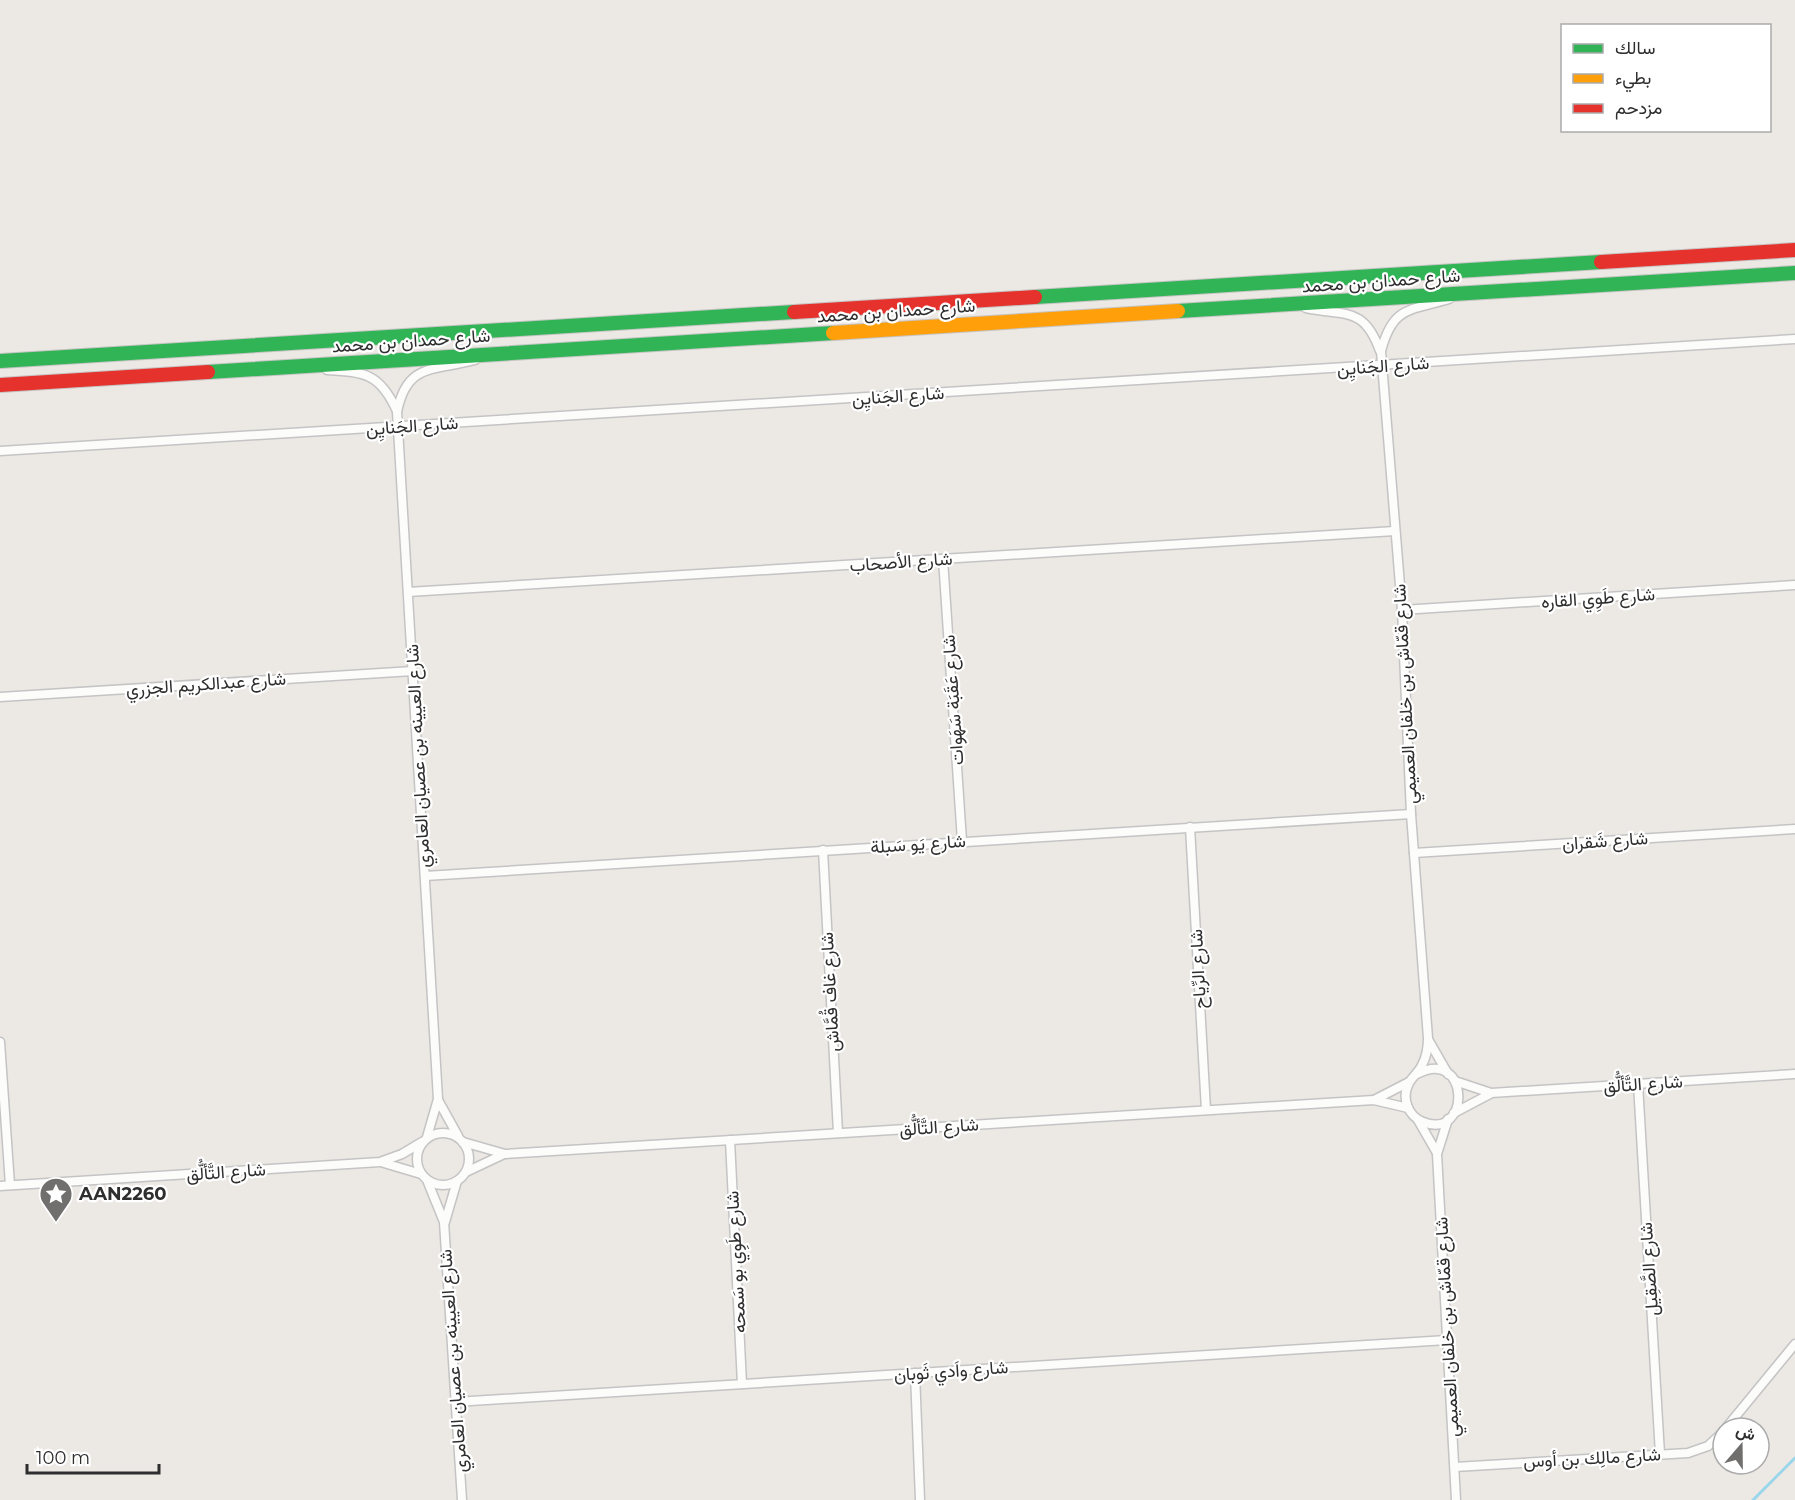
<svg xmlns="http://www.w3.org/2000/svg" width="1795" height="1500" font-family="Montserrat,Vazirmatn,sans-serif">
<style>
.lines{fill:none;stroke-linecap:round;stroke-linejoin:round}
.stream{stroke:#99d6ec;stroke-width:3}
.street-casing{stroke:#c5c4c5;stroke-width:11}
.fast-casing{stroke:#c6c5c4;stroke-width:16}
.slow-casing{stroke:#c6c5c4;stroke-width:16}
.jam-casing{stroke:#c6c5c4;stroke-width:16}
.street{stroke:#fcfcfb;stroke-width:8}
.fast{stroke:#30b455;stroke-width:14}
.slow{stroke:#ff9f0a;stroke-width:14}
.jam{stroke:#e5322d;stroke-width:14}
.labels{text-anchor:middle;stroke-width:4.5;stroke-linejoin:round;paint-order:stroke}
.street-label{font-size:18px;fill:#2e2e2e;stroke:#fff}
.poi-label{font-size:18px;font-weight:bold;fill:#2e2e2e;stroke:#fff;text-anchor:start}
</style>
<rect width="100%" height="100%" fill="#ece8e4"/>
<g class="lines">
<polyline class="stream" points="1753,1500 1795,1458"/>
<g class="street-casing">
<g id="street">
<path d="M1306 308C1345 316 1364 306 1380 351"/>
<path d="M327 370C366 372 380 374 397 411"/>
<polyline points="0,451 1795,339"/>
<polyline points="943,559 962,841"/>
<polyline points="408,592 1395,531"/>
<polyline points="1402,610 1795,585"/>
<polyline points="0,697 413,671"/>
<polyline points="1190,827 1206,1110"/>
<polyline points="823,850 838,1133"/>
<polyline points="1414,853 1795,829"/>
<polyline points="425,876 1411,814"/>
<polyline points="1429,1041 1448,1074"/>
<polyline points="0,1042 10,1185"/>
<path d="M1417 1074C1470 1046 1472 1141 1423 1122 1408 1116 1401 1098 1409 1083 1412 1077 1419 1072 1422 1065 1427 1056 1428 1047 1428 1038L1411 814 1402 610 1381 351C1393 306 1409 311 1449 299"/>
<polyline points="1455,1081 1491,1093 1795,1074"/>
<polyline points="1638,1084 1660,1454"/>
<polyline points="1376,1099 1409,1082"/>
<polyline points="438,1100 458,1136"/>
<polyline points="1454,1113 1490,1094"/>
<polyline points="1448,1119 1437,1154 1456,1500"/>
<polyline points="1418,1120 1437,1153"/>
<circle cx="443" cy="1159" r="26"/>
<path d="M427 1137 438 1099 397 412C407 362 434 371 475 360"/>
<polyline points="730,1140 742,1384"/>
<polyline points="463,1142 505,1154 1374,1100 1408,1108"/>
<polyline points="384,1163 421,1174"/>
<polyline points="466,1172 502,1155"/>
<polyline points="427,1180 444,1222 462,1500"/>
<polyline points="0,1186 380,1162 402,1154 422,1142"/>
<polyline points="445,1222 457,1181"/>
<polyline points="915,1373 920,1500"/>
<polyline points="455,1402 1447,1340"/>
<polyline points="1726,1428 1795,1344"/>
<polyline points="1455,1467 1688,1453 1708,1446 1723,1432"/>
</g>
</g>
<g class="fast-casing">
<g id="fast">
<polyline points="1035,297 1601,262"/>
<polyline points="1178,311 1795,273"/>
<polyline points="0,361 794,312"/>
<polyline points="208,372 833,333"/>
</g>
</g>
<g class="slow-casing">
<polyline id="slow" points="833,333 1178,311"/>
</g>
<g class="jam-casing">
<g id="jam">
<polyline points="1601,262 1795,250"/>
<polyline points="794,312 1035,297"/>
<polyline points="0,385 208,372"/>
</g>
</g>
<use href="#street" class="street"/>
<use href="#fast" class="fast"/>
<use href="#slow" class="slow"/>
<use href="#jam" class="jam"/>
</g>
<defs>
<g id="sight-pin" transform="scale(1.725)"><path d="M0 17L-7.5 6A9.5 9.5 0 1 1 7.5 6Z" fill="#706f6e" stroke="#fff"/><path d="M0-6L1.8-2.2L6-1.7L2.9 1.2L3.7 5.4L0 3.3L-3.7 5.4L-2.9 1.2L-6-1.7L-1.8-2.2Z" fill="#fff"/></g>
</defs>
<g fill-rule="evenodd">
<use href="#sight-pin" x="56" y="1194"/>
</g>
<g class="labels">
<g class="street-label">
<text transform="translate(1381 281) rotate(-4)" y="6">شارع حمدان بن محمد</text>
<text transform="translate(896 311) rotate(-4)" y="6">شارع حمدان بن محمد</text>
<text transform="translate(411 341) rotate(-4)" y="6">شارع حمدان بن محمد</text>
<text transform="translate(1383 366) rotate(-4)" y="6">شارع الجَنايِن</text>
<text transform="translate(898 396) rotate(-4)" y="6">شارع الجَنايِن</text>
<text transform="translate(412 426) rotate(-4)" y="6">شارع الجَنايِن</text>
<text transform="translate(901 562) rotate(-4)" y="6">شارع الأصحاب</text>
<text transform="translate(1598 598) rotate(-4)" y="6">شارع طَوِي القاره</text>
<text transform="translate(206 684) rotate(-4)" y="6">شارع عبدالكريم الجزري</text>
<text transform="translate(1405 694) rotate(-93)" y="6">شارع قمّاش بن خلفان العميمي</text>
<text transform="translate(953 700) rotate(-94)" y="6">شارع عَقَبَة سَهَوات</text>
<text transform="translate(418 756) rotate(-93)" y="6">شارع العيينه بن عصيان العامري</text>
<text transform="translate(1605 841) rotate(-4)" y="6">شارع شَقران</text>
<text transform="translate(918 844) rotate(-4)" y="6">شارع يَو سَبلة</text>
<text transform="translate(1198 969) rotate(-93)" y="6">شارع الرِّياح</text>
<text transform="translate(830 992) rotate(-93)" y="6">شارع غاف قُمَّاش</text>
<text transform="translate(1643 1084) rotate(-4)" y="6">شارع التَّألُّق</text>
<text transform="translate(939 1127) rotate(-4)" y="6">شارع التَّألُّق</text>
<text transform="translate(226 1172) rotate(-4)" y="6">شارع التَّألُّق</text>
<text transform="translate(736 1262) rotate(-93)" y="6">شارع طَوِي بو سَمحه</text>
<text transform="translate(1649 1269) rotate(-94)" y="6">شارع الصَّقِيل</text>
<text transform="translate(1447 1327) rotate(-93)" y="6">شارع قمّاش بن خلفان العميمي</text>
<text transform="translate(453 1361) rotate(-94)" y="6">شارع العيينه بن عصيان العامري</text>
<text transform="translate(951 1371) rotate(-4)" y="6">شارع واَدي ثَوبان</text>
<text transform="translate(1592 1458) rotate(-3)" y="6">شارع مالِك بن أوس</text>
</g>
<g class="poi-label">
<text x="79" y="1200">AAN2260</text>
</g>
</g>
<rect x="1561" y="24" width="210" height="108" fill="#ffffff" stroke="#ababab" stroke-width="1.5"/>
<rect x="1573" y="44" width="30" height="9" fill="#30b455" stroke="#ababab" stroke-width="1.5"/>
<text x="1615" y="54" font-size="18" fill="#2e2e2e">سالك</text>
<rect x="1573" y="74" width="30" height="9" fill="#ff9f0a" stroke="#ababab" stroke-width="1.5"/>
<text x="1615" y="84" font-size="18" fill="#2e2e2e">بطيء</text>
<rect x="1573" y="104" width="30" height="9" fill="#e5322d" stroke="#ababab" stroke-width="1.5"/>
<text x="1615" y="114" font-size="18" fill="#2e2e2e">مزدحم</text>
<g transform="translate(1741 1446) rotate(20)"><circle r="28" fill="#ffffff" stroke="#ababab" stroke-width="1.5"/>
<path d="M0-4.5L10 22L0 15L-10 22Z" fill="#706f6e"/>
<text y="-9" font-size="16" font-weight="bold" text-anchor="middle" fill="#2e2e2e">ش</text>
</g>
<path d="M27 1464v9h132v-9" fill="none" stroke="#2e2e2e" stroke-width="3"/>
<text x="36" y="1464" font-size="18" fill="#2e2e2e" stroke="#ffffff" stroke-width="4.5" paint-order="stroke">100 m</text>
</svg>
